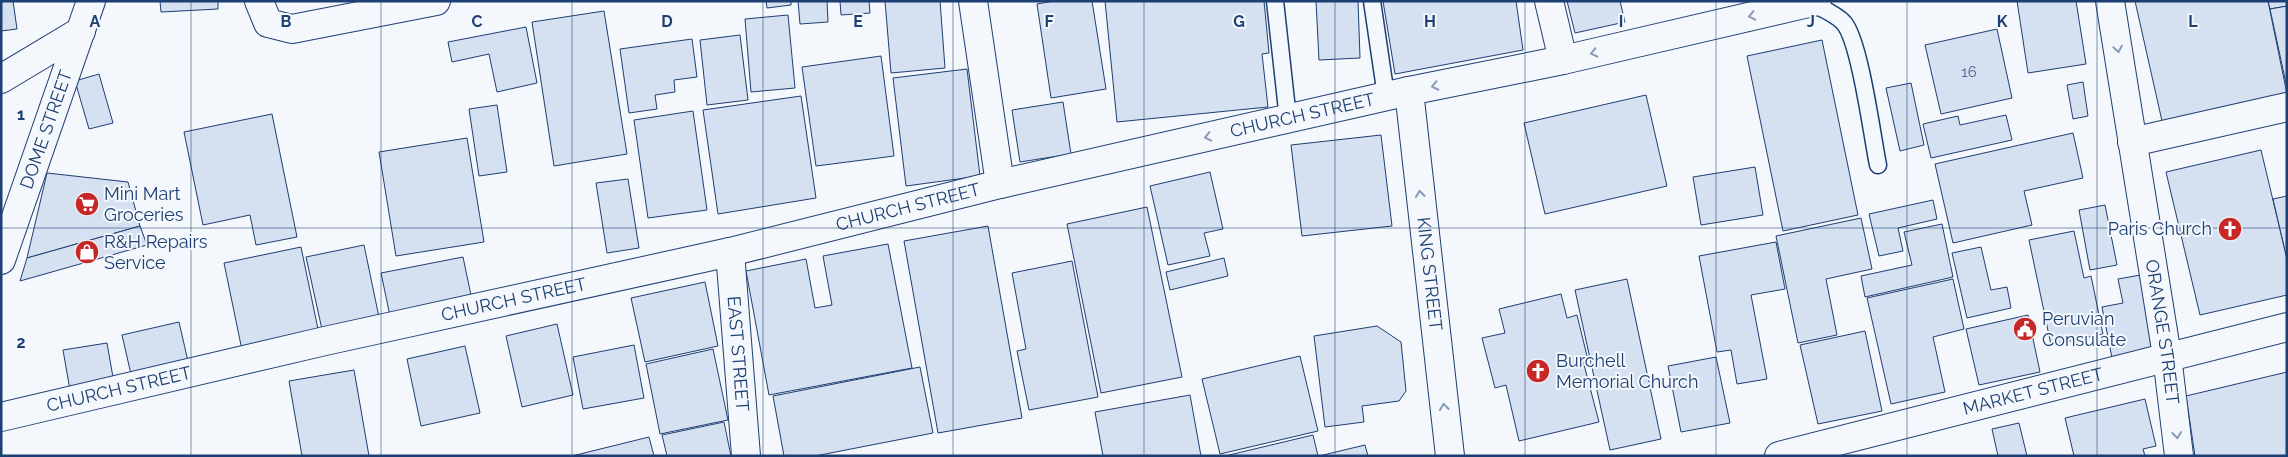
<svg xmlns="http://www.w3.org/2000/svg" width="2288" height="457" font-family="Raleway,sans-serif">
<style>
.building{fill:#d5e0f0;stroke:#1d3f73}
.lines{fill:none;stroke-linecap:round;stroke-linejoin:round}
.lane-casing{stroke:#1d3f73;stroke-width:19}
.street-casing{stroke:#1d3f73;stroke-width:30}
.secondary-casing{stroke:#1d3f73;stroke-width:30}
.lane{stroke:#f4f7fb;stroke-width:16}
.street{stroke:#f4f7fb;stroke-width:28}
.secondary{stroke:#f4f7fb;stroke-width:28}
.oneway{stroke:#889bb7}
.grid{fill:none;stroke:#1d3f73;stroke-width:1;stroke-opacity:0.55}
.labels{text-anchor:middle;stroke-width:4;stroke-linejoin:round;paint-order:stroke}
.number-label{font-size:15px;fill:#4b6792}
.street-label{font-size:18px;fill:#1d3f73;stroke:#f4f7fb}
.poi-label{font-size:18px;fill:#1d3f73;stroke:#f4f7fb;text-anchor:start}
.grid-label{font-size:16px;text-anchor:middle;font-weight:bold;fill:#1d3f73;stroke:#f4f7fb;stroke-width:4;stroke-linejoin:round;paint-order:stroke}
</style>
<rect width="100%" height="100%" fill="#f4f7fb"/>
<g class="building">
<polygon points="1,1 13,1 17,29 1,31"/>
<polygon points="160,1 218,1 218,9 161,12"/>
<polygon points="766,1 791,1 791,5 767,8"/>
<polygon points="798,1 827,1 828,22 800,24"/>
<polygon points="840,1 869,1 870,13 841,15"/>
<polygon points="885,1 940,1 945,68 891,73"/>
<polygon points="1054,1 1092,1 1106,89 1051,98 1037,4"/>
<polygon points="1105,1 1264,1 1269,53 1262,54 1268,107 1117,122"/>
<polygon points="1316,1 1358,1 1360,58 1319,60"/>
<polygon points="1383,1 1516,1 1523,50 1395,74"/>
<polygon points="1567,1 1620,1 1625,22 1575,33"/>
<polygon points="2017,1 2076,1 2086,64 2028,73"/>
<polygon points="2135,1 2268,1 2287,94 2162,121"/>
<polygon points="2268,1 2287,1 2287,6 2270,9"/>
<polygon points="2287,6 2287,88 2270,9"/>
<polygon points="604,11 627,154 554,166 532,22"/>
<polygon points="788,15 795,88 751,92 745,19"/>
<polygon points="526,27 537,83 497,92 489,54 452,62 448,42"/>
<polygon points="1997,29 2012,98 1941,114 1925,45"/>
<polygon points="740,35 748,100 707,105 700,40"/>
<polygon points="692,39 697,77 674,80 675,92 655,95 657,109 629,113 620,49"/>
<polygon points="1822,40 1858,215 1783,231 1747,56"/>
<polygon points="881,56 894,156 816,166 802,67"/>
<polygon points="967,69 980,176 906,186 893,78"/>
<polygon points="99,74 113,123 89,129 75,81"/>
<polygon points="2083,82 2088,116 2073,119 2067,85"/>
<polygon points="1911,83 1924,145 1900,151 1886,88"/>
<polygon points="1646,95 1667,186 1545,214 1524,123"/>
<polygon points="801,96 816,198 718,214 703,110"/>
<polygon points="1063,102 1071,154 1020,162 1012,110"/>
<polygon points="497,105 507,172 479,176 469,109"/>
<polygon points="693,111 707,210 648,218 634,120"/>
<polygon points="272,114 297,237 256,245 250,215 203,225 184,132"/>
<polygon points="2006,115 2012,140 1931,158 1923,124 1958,116 1960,125"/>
<polygon points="2073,133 2083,178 2024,191 2032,225 1953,243 1935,164"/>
<polygon points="1381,135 1392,226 1302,236 1291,145"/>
<polygon points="467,138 484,242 396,256 379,152"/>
<polygon points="2261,150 2287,259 2287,295 2200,315 2166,172"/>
<polygon points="1755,167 1763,215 1701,225 1693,177"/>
<polygon points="1210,172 1223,229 1204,233 1210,256 1168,265 1150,186"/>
<polygon points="47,173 128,182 140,226 27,258"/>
<polygon points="628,179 639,248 607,253 596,183"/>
<polygon points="2287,196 2287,259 2273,199"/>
<polygon points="1933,200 1937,219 1898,228 1903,251 1879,256 1869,214"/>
<polygon points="2105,205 2117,265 2090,270 2079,210"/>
<polygon points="1147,207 1182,377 1101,393 1067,224"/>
<polygon points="1861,218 1872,269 1826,279 1837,335 1798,343 1776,236"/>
<polygon points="1942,224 1953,277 1865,297 1861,276 1912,265 1904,232"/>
<polygon points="140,226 147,245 20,281 27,258"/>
<polygon points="988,226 1022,418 938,433 904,241"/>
<polygon points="2074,231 2084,278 2091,276 2103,334 2051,345 2029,240"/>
<polygon points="1776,242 1785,289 1751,295 1767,379 1737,384 1731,350 1717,352 1699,256"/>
<polygon points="888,244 912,368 769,395 746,271 806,259 815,308 832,305 823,256"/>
<polygon points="364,245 380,322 323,334 306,257"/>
<polygon points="301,247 319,334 242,350 224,263"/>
<polygon points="1981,247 1991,290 2007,287 2011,308 1967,318 1952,253"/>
<polygon points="463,257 472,300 390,316 381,273"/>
<polygon points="1224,258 1228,276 1170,290 1166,272"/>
<polygon points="1072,261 1098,397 1029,410 1017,351 1026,349 1012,273"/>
<polygon points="2146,274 2160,348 2112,358 2102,307 2123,303 2118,279"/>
<polygon points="1627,279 1661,439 1610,450 1575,290"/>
<polygon points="1953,279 1964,329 1933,337 1945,392 1891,404 1867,298"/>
<polygon points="705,282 718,346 645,362 631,298"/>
<polygon points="1561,294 1567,318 1577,315 1587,356 1582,357 1599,422 1519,441 1506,385 1495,388 1482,338 1505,333 1499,309"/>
<polygon points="2028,315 2040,372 1979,385 1966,329"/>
<polygon points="179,322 190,370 133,383 122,335"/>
<polygon points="557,324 573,395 522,407 506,336"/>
<polygon points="1377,326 1401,342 1406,391 1399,401 1362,406 1364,422 1325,427 1314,336"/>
<polygon points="1865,331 1882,411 1818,424 1800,345"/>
<polygon points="107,343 114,383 70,390 63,350"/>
<polygon points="634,345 644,398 583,409 573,357"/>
<polygon points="465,346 480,413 421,426 407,359"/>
<polygon points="713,349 728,420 660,434 646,364"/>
<polygon points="1300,356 1318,431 1220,454 1202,379"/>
<polygon points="1716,357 1730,423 1681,432 1668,366"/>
<polygon points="920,367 933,433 815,456 784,456 773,396"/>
<polygon points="354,370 369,456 302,456 289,381"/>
<polygon points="2287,372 2287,456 2195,456 2186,396"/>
<polygon points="1190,395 1201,456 1103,456 1095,412"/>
<polygon points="2145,399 2156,446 2143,449 2145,456 2074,456 2065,418"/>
<polygon points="724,422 731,456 667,456 662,435"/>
<polygon points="2019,423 2027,456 1998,456 1992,429"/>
<polygon points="1313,435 1318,456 1225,456"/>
<polygon points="649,437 654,456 572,456"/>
<polygon points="1365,445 1368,456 1319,456"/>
</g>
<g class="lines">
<g class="lane-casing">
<g id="lane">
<polyline points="1275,1 1288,119"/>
<polyline points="1372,1 1386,96"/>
<path d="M1811 3C1821 8 1836 14 1844 23 1860 42 1872 135 1878 165"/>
</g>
</g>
<g class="street-casing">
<g id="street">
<polyline points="259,1 268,23 292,29 436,1"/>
<polyline points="973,1 1000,184"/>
<polyline points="1549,1 1563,60"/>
<path id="s1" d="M2110 1 2167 356 2179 456"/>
<polyline points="1,79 81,31"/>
<path id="s2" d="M1409 91 1450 456"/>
<polyline points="2132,142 2287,107"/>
<path id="s3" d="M730 252 746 456"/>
<path id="s4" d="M1779 456 2287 327"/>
</g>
</g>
<g class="secondary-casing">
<g id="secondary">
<path id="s5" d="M1 260 91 1"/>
<path id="s6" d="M1 417 325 341 730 252 1000 184 1409 91 1563 60 1817 1"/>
</g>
</g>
<use href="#lane" class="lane"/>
<use href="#street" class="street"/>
<use href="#secondary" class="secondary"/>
</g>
<defs><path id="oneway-chevron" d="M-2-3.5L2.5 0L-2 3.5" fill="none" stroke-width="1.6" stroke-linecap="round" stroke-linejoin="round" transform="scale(1.25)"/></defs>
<g class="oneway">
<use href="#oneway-chevron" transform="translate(1752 16) rotate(167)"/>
<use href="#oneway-chevron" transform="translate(2118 49) rotate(81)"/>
<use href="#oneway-chevron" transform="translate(1594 53) rotate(167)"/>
<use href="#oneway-chevron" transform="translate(1435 86) rotate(168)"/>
<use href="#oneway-chevron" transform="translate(1208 137) rotate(167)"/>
<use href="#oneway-chevron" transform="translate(1420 194) rotate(-96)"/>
<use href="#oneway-chevron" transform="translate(1444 407) rotate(-96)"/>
<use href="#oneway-chevron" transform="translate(2177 435) rotate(83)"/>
</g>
<path class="grid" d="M191 1V456M381 1V456M572 1V456M763 1V456M953 1V456M1144 1V456M1335 1V456M1525 1V456M1716 1V456M1907 1V456M2097 1V456M1 228H2287"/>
<defs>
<g id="supermarket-disc" transform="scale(1.25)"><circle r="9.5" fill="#c62828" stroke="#f4f7fb"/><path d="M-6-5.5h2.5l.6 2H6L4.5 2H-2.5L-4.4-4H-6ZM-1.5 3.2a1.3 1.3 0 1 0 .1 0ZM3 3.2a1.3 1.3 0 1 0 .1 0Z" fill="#fff"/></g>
<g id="church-disc" transform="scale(1.25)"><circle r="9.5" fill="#c62828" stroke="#f4f7fb"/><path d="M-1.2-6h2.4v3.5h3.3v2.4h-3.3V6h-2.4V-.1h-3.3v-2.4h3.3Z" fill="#fff"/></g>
<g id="shop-disc" transform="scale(1.25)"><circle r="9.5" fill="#c62828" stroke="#f4f7fb"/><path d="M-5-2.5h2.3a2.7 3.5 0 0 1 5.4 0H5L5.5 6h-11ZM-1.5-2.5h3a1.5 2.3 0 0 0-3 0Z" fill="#fff"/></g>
<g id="civic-disc" transform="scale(1.25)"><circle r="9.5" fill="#c62828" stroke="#f4f7fb"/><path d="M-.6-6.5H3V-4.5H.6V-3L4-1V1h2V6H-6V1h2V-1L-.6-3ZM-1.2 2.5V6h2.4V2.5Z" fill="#fff"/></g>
</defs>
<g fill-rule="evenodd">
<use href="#supermarket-disc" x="87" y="204"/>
<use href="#church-disc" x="2230" y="229"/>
<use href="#shop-disc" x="87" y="252"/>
<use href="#civic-disc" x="2025" y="329"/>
<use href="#church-disc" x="1538" y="371"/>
</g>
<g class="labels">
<g class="number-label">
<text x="1969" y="77">16</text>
</g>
<g class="street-label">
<text dy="6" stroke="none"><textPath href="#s6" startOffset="1336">CHURCH STREET</textPath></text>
<text dy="6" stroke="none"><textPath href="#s5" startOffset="138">DOME STREET</textPath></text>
<text dy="6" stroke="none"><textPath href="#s6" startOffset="931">CHURCH STREET</textPath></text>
<text dy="6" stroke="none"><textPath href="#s2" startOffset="184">KING STREET</textPath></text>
<text dy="6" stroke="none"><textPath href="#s6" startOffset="526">CHURCH STREET</textPath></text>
<text dy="6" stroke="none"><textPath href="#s1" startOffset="335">ORANGE STREET</textPath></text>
<text dy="6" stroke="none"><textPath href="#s3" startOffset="102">EAST STREET</textPath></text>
<text dy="6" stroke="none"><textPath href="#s6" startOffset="121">CHURCH STREET</textPath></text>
<text dy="6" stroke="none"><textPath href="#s4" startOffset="262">MARKET STREET</textPath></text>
</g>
<g class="poi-label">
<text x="104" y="200">Mini Mart<tspan x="104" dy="21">Groceries</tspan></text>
<text x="2212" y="235" text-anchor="end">Paris Church</text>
<text x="104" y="248">R&amp;H Repairs<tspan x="104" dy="21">Service</tspan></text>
<text x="2042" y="325">Peruvian<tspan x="2042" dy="21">Consulate</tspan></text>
<text x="1556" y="367">Burchell<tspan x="1556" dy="21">Memorial Church</tspan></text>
</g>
</g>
<g class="grid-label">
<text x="95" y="27">A</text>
<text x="286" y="27">B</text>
<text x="477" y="27">C</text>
<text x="667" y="27">D</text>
<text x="858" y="27">E</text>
<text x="1049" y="27">F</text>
<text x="1239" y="27">G</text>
<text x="1430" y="27">H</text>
<text x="1621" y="27">I</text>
<text x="1811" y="27">J</text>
<text x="2002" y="27">K</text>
<text x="2193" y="27">L</text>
<text x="21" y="120">1</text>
<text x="21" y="348">2</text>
</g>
<rect width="2288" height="457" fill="none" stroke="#1d3f73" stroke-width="5"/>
</svg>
